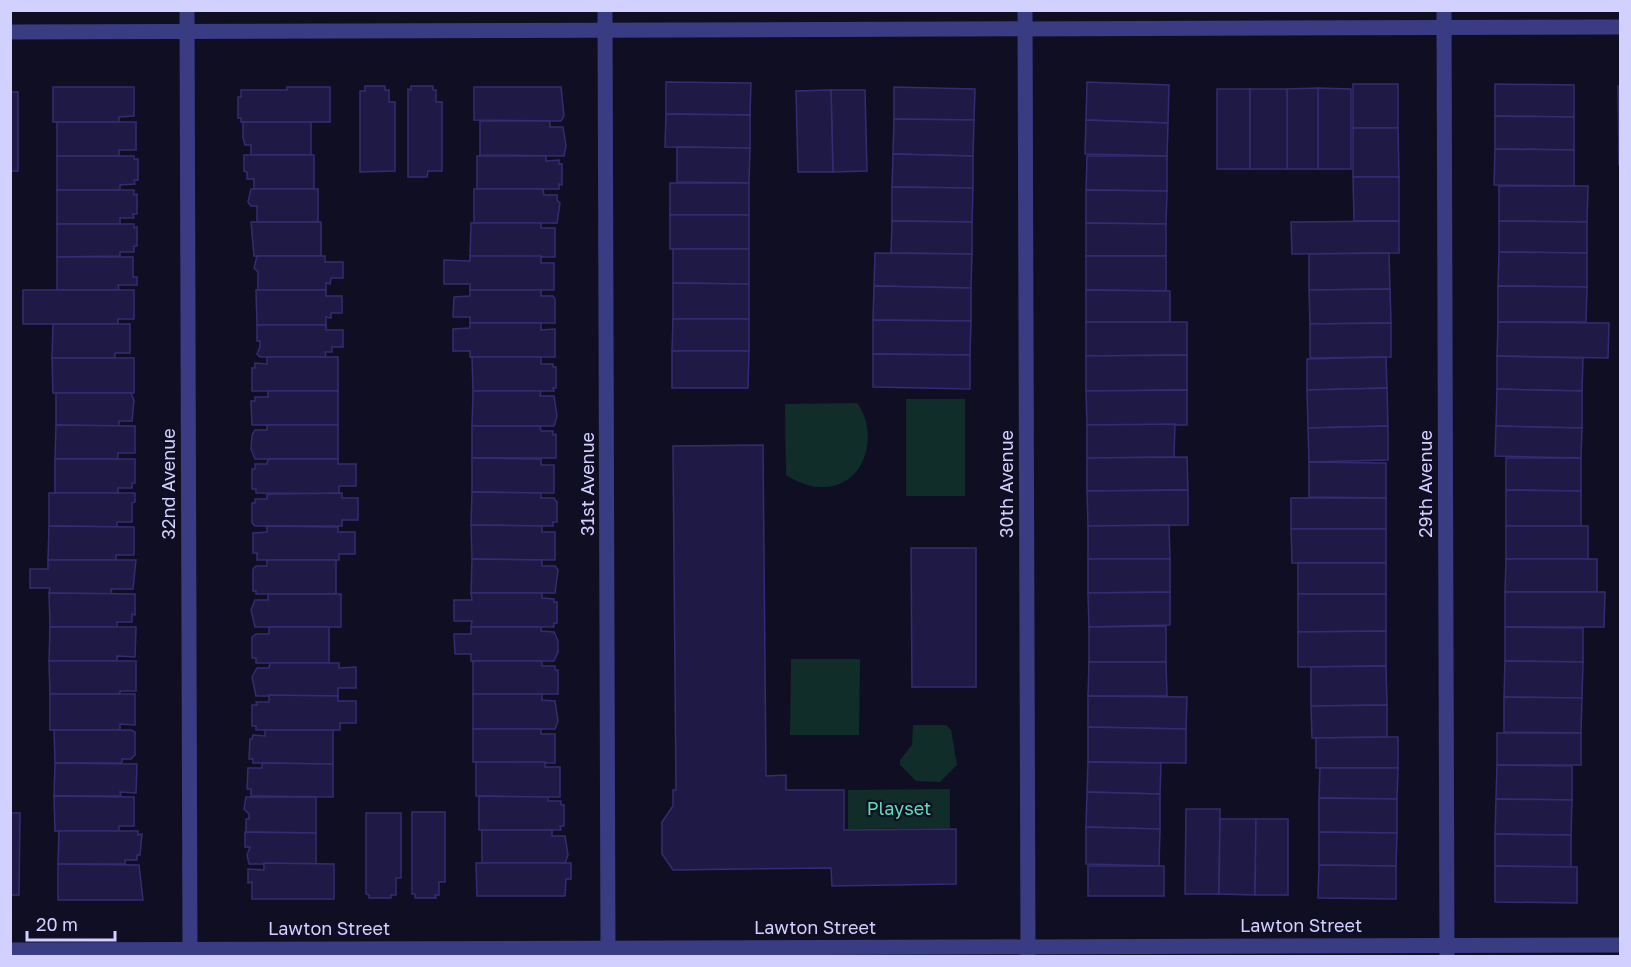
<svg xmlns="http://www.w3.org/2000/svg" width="1631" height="967" font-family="'Golos Text',sans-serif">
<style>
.green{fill:#112d2a}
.building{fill:#1f1a45;stroke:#342c71;stroke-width:1.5}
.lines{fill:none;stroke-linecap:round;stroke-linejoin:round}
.minor{stroke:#393c83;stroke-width:15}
.labels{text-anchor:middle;stroke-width:4.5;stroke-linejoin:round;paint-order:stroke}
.street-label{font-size:18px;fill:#d2d0ff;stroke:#100e23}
.park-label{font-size:18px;fill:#5be0b4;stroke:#100e23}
</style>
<rect width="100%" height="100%" fill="#100e23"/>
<g class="green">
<rect x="906" y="399" width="59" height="97"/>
<path d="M857 403C879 432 867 485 825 487 810 488 798 482 786 475L785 404Z"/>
<polygon points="791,659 860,659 859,735 790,735"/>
<polygon points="913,725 946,725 951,730 957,765 940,782 916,781 900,765 900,760 912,745"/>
<polygon points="950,789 950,828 848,829 848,790"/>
</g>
<g class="building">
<polygon points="666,82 751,83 750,115 666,114"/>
<polygon points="1087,82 1169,85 1168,123 1086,120"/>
<rect x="1353" y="84" width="45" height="44"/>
<polygon points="1495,84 1574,85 1574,117 1495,116"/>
<polygon points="365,86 385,86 385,90 389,90 389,102 395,102 395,171 360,172 360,91 365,91"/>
<polygon points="411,86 433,86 433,90 436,90 436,102 442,102 442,171 428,171 427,177 408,177 408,89 411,90"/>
<polygon points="1618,86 1620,86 1620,165 1619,165"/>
<polygon points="10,87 12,92 18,92 18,171 10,171"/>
<polygon points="53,87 134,87 134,116 119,117 119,122 53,122"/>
<polygon points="287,87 330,87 330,122 241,122 241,118 238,118 238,97 241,97 241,90 287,90"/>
<polygon points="474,87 561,87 564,116 561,121 474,120"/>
<polygon points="894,87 975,89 974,120 894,119"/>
<polygon points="1318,88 1351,89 1351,169 1318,169"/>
<polygon points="1318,88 1318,169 1287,169 1287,89"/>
<rect x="1217" y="89" width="33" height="80"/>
<rect x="1250" y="89" width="37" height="80"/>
<polygon points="831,90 865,90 867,171 833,172"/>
<polygon points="831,90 833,172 798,172 796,91"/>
<polygon points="666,114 750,115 750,148 665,147"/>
<polygon points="1495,116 1574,117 1574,150 1495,149"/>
<polygon points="894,119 974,120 973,156 893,154"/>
<polygon points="1086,120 1168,123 1167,156 1085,154"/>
<polygon points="480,121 550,121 550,127 563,127 566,146 564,156 480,155"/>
<polygon points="57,122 136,122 136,150 119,150 119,156 57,156"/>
<polygon points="243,122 311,122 311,155 251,155 251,145 245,145 243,138"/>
<polygon points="1353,128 1398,128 1399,177 1353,177"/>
<polygon points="677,147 750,148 749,183 677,182"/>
<polygon points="1495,149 1574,150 1574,186 1494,185"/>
<polygon points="893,154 973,156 973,188 892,187"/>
<polygon points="244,155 314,155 314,189 254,189 254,179 247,179 247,172 244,171"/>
<polygon points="57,156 134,156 134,159 138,159 138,180 134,180 135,184 120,185 120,190 57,190"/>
<polygon points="477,156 546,156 546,161 559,160 559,164 562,164 562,185 559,184 559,189 477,189"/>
<polygon points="1087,156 1167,156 1167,191 1086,190"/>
<polygon points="1353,177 1399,177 1399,221 1354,221"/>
<rect x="670" y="183" width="79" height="32"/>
<polygon points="1499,186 1588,186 1587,222 1499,221"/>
<polygon points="892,187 973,188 972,222 892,221"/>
<polygon points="251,189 318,189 318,222 257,222 257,206 251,206 248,202"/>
<polygon points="474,189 543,189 544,195 557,195 557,200 560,203 557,223 474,223"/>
<polygon points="57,190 134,190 134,195 137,194 137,214 133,214 134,218 120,218 120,224 57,224"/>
<polygon points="1086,190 1167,191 1166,224 1086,223"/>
<rect x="670" y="215" width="79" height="34"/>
<polygon points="892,221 972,222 972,254 891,253"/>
<polygon points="1399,221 1399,253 1292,254 1291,222"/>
<polygon points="1499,221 1587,222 1587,253 1499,252"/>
<polygon points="251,222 321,222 321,256 254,256"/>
<polygon points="471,223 541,223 541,228 555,228 555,257 470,256"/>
<polygon points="1086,223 1166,224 1166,256 1086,256"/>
<polygon points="57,224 134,224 134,228 137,227 137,246 134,246 134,252 120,252 120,256 57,257"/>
<polygon points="673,249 749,249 749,284 673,283"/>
<polygon points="1499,252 1587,253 1587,287 1498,286"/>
<polygon points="875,253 972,254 971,288 874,286"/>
<polygon points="1389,253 1390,289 1309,290 1309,254"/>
<polygon points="257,256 325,256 325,262 343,262 343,278 331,278 330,284 326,283 326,290 258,290 258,272 254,268"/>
<polygon points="470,256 541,256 541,263 554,263 554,290 470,290 470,284 444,284 444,260 470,261"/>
<polygon points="1086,256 1166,256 1166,291 1086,290"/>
<polygon points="57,257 133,257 133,277 137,277 137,285 118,285 119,290 57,290"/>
<polygon points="673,283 749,284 749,319 673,319"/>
<polygon points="874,286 971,288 971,321 873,320"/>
<polygon points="1498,286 1587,287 1586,322 1498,322"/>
<polygon points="1390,289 1391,323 1310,324 1309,290"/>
<polygon points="23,290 134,290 134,319 118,319 118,324 23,324"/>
<polygon points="256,290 326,290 326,296 342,296 342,313 331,313 331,318 326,317 326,325 257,325"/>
<polygon points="470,290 541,290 541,296 553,296 555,299 555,323 470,323 470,317 453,317 454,297 470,296"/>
<polygon points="1086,290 1170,291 1170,322 1086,322"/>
<polygon points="673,319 749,319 749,351 672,351"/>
<polygon points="873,320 971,321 970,355 873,354"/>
<polygon points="1086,322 1187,322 1187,355 1086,356"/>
<polygon points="1498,322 1609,323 1608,358 1497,356"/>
<polygon points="470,323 541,323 541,330 555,329 555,357 470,357 470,351 453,351 453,329 470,328"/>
<polygon points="1391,323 1391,357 1310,358 1310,324"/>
<polygon points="53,324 130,324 130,353 115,353 115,358 52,358"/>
<polygon points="257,325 326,325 326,330 343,330 343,347 332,347 332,352 325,352 326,357 260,357 257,354 260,347 260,341 257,341"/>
<polygon points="672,351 749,351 748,388 672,388"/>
<polygon points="873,354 970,355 970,389 873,387"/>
<polygon points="1187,355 1187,390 1086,391 1086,356"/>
<polygon points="1497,356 1583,358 1582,391 1497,389"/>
<polygon points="267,357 338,357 338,391 252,391 252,368 255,368 255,363 267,364"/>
<polygon points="472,357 541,357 541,364 553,364 553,367 556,367 556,388 553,388 554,391 473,391"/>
<polygon points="1386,357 1387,388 1307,390 1307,359"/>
<polygon points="52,358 134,358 134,393 53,393"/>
<polygon points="1387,388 1388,426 1308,428 1307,390"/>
<polygon points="1497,389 1582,391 1582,428 1496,426"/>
<polygon points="1187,390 1187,425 1087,425 1086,391"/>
<polygon points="268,391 338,391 338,425 252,425 251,401 255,401 255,397 268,397"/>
<polygon points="473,391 541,391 540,396 554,396 557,416 554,426 472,426"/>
<polygon points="56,393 131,393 134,400 132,421 119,421 119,426 56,425"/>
<polygon points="1175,424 1174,457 1087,458 1087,425"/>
<polygon points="56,425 135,426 135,453 118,453 118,459 55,459"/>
<polygon points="267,425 338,425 338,459 255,459 251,449 252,435 255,430 267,430"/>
<polygon points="472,426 540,426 541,431 553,431 553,435 556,434 556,458 472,458"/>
<polygon points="1388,426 1388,460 1309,462 1308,428"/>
<polygon points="1496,426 1582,428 1581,458 1495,456"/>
<polygon points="763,445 766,776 786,775 786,790 844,790 844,830 956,829 956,884 832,886 831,868 673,870 662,854 662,822 673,806 673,790 676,790 673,446"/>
<polygon points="1187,457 1188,490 1087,491 1087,458"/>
<polygon points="472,458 541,459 541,465 554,465 554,493 472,492"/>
<polygon points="1506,458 1581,458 1581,491 1506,490"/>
<polygon points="55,459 135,459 135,483 132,483 132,488 118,488 118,493 55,493"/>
<polygon points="268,459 338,459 338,464 356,464 356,486 339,486 339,494 256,493 256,489 252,489 252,469 255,469 255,464 267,464"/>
<polygon points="1309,462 1386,463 1386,498 1309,497"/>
<polygon points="1188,490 1188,525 1088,526 1087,491"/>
<polygon points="1506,490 1581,491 1581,526 1506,526"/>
<polygon points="472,492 541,493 541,498 554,498 557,502 557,522 553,522 553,526 471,525"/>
<polygon points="49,493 135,493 135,502 132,503 132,522 117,522 117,527 49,526"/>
<polygon points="342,493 342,498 358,498 358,520 342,520 342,526 255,526 252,523 252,503 255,503 255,499 267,499 267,494"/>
<rect x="1291" y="498" width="95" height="31"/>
<polygon points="471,525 542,526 542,532 555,532 555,560 472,559"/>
<polygon points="1169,525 1170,559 1088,559 1088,526"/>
<polygon points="49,526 134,527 134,555 116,555 116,560 48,560"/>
<polygon points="267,526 338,527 338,532 355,532 355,554 339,554 339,560 257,560 257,553 253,553 253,533 267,532"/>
<rect x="1506" y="526" width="82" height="33"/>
<polygon points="1291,529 1386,529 1386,563 1292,563"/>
<polygon points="911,548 976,548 976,687 912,687"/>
<polygon points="472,559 542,560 542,566 555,566 558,570 555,593 471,593"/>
<polygon points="1088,559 1170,559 1170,592 1088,593"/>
<polygon points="1506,559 1597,559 1597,592 1505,592"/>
<polygon points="48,560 136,560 133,589 111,589 112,594 49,593 50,588 30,588 30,569 48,569"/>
<polygon points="267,560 336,560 336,594 256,594 256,591 253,591 253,569 256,566 267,566"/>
<rect x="1298" y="563" width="88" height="31"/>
<polygon points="1170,592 1170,625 1089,627 1088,593"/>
<polygon points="1505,592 1605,592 1604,627 1505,627"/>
<polygon points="49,593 135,594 135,615 132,614 132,622 117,622 117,627 50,627"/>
<polygon points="471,593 542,593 542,598 554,599 554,602 557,602 557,623 554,623 554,627 471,627 472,621 454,621 454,600 472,600"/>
<polygon points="268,594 341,594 341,627 255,627 251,610 255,600 268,600"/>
<polygon points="1298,594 1386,594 1386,631 1298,632"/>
<polygon points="1166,626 1166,662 1089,662 1089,627"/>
<polygon points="50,627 136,627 135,657 117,656 117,661 49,661"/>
<polygon points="269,627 329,627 329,663 256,663 256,658 252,658 252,637 256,634 269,634"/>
<polygon points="471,627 541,627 541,631 554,632 558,641 558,652 554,661 471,661 471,654 455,654 454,634 471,634"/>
<polygon points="1505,627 1583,628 1583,662 1505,661"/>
<polygon points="1386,631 1386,666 1298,667 1298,632"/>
<polygon points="49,661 136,661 136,691 120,691 120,694 50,694"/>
<polygon points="473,661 542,661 542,666 555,666 555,670 558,670 558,694 473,694"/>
<polygon points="1505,661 1583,662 1582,698 1504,697"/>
<polygon points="1089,662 1166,662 1167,696 1088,696"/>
<polygon points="270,663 339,663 339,668 356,667 356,688 338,688 338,696 256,696 252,677 257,668 269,668"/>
<polygon points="1386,666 1387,705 1311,706 1311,667"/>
<polygon points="50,694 135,694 135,725 120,724 120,730 50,730"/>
<polygon points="473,694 542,694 542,700 555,701 558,721 555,729 473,729"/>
<polygon points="269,695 338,696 338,701 356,701 356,723 340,723 340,730 256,730 256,726 252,726 252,705 257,705 256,702 269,702"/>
<polygon points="1088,696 1187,697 1186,729 1088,727"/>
<polygon points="1504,697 1582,698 1581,733 1504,732"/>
<polygon points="1387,705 1387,737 1312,738 1311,706"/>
<polygon points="1088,727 1186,729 1186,763 1088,762"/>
<polygon points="473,729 541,729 541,734 555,734 555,763 473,762"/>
<polygon points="54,730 131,730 135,732 135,755 131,759 122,759 122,763 55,763"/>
<polygon points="265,730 333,730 333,764 253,763 253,759 249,759 250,739 252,739 253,735 265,736"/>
<rect x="1497" y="733" width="84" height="32"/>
<polygon points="1387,737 1398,737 1398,768 1316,768 1316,738"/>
<polygon points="476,762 545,762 545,767 560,767 560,797 476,796"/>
<polygon points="1088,762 1161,763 1160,794 1087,792"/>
<polygon points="55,763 137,764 136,793 120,792 121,796 54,796"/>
<polygon points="262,763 333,764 333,797 251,796 251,789 247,789 248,768 262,768"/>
<polygon points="1497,765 1572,766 1572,800 1496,799"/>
<polygon points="1320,768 1398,768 1397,799 1319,798"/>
<polygon points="1087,792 1160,794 1160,829 1086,827"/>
<polygon points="54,796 134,797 134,826 119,826 119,831 55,831"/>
<polygon points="479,796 548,797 548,801 561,801 561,805 564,805 564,826 560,826 561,830 479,830"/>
<polygon points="246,797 316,797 316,833 246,832 246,819 249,819 249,814 244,809"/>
<polygon points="1319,798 1397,799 1397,833 1319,832"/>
<polygon points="1496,799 1572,800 1571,835 1495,834"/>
<polygon points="1186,809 1220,809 1219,894 1185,894"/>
<polygon points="412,812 445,812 445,882 439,882 439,895 435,895 436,898 415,898 415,894 412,894"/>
<polygon points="10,813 20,813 19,895 10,895"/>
<polygon points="366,813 401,813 401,878 396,878 396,895 391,895 391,898 369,898 369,895 366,894"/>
<polygon points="1220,819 1256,819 1255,895 1219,894"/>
<polygon points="1256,819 1288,819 1288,895 1255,895"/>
<polygon points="1086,827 1160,829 1159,866 1086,864"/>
<polygon points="482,830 552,830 552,836 565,836 568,855 565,863 482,863"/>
<polygon points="59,831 138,831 138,835 142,834 140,855 137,855 137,860 125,860 125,864 58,864"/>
<polygon points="245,832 316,833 316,864 249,864 247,855 250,847 245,847"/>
<polygon points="1319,832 1397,833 1396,866 1319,865"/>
<polygon points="1495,834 1571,835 1571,867 1495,866"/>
<polygon points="264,863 334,864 334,899 252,899 252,882 248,883 248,869 264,870"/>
<polygon points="476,863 571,863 571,879 566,879 565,896 477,896"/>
<polygon points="58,864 139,865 143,900 58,900"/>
<polygon points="1319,865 1396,866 1396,899 1318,898"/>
<rect x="1088" y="866" width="76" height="30"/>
<polygon points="1495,866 1577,867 1577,903 1495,902"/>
</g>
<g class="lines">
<g class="minor">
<polyline points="187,10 190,956"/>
<polyline points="605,10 608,955"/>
<polyline points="1025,10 1028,955"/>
<polyline points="1444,10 1447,956"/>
<polyline points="10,32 1620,27"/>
<polyline points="10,950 1620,945"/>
</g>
</g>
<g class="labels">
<g class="street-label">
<text transform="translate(169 484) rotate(-90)" y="6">32nd Avenue</text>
<text transform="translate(588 484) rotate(-90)" y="6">31st Avenue</text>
<text transform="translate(1007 484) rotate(-90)" y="6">30th Avenue</text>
<text transform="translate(1426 484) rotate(-90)" y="6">29th Avenue</text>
<text x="1301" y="932">Lawton Street</text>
<text x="815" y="934">Lawton Street</text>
<text x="329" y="935">Lawton Street</text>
</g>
<g class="park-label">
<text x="899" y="815">Playset</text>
</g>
</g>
<rect width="1631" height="967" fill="none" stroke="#d2d0ff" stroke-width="24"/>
<path d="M27 931v9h88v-9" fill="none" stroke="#d2d0ff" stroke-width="3"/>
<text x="36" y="931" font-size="18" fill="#d2d0ff" stroke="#100e23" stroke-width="4.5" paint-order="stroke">20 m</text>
</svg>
